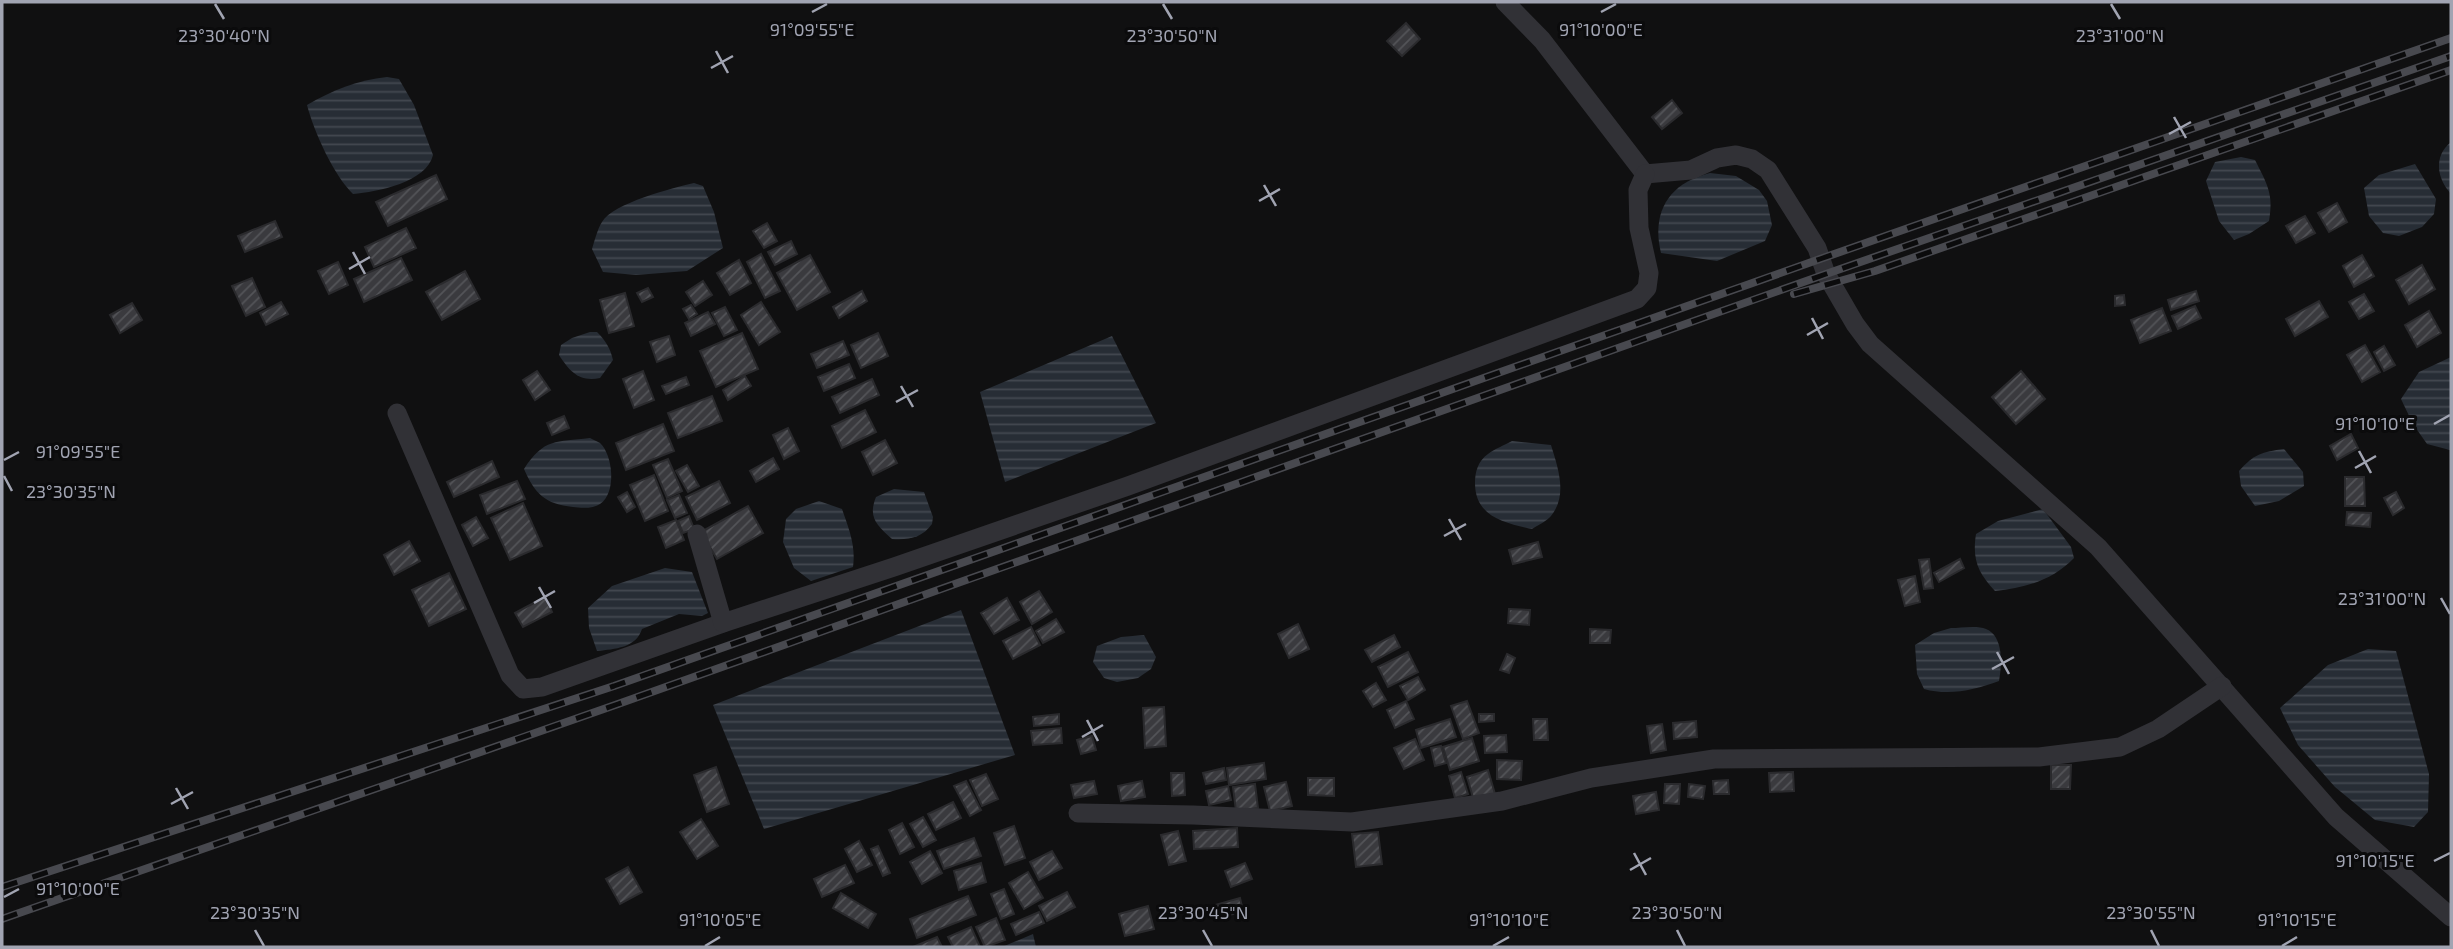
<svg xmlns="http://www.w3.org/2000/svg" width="2453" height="949" font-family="'Exo 2',sans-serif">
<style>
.water{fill:url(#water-rules)}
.building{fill:url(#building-hatch);stroke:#2a2a2d;stroke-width:2}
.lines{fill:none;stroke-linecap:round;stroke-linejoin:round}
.minor{stroke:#313136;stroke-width:19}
.rail-casing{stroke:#48494f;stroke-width:8}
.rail{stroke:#0b0b0c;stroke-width:5;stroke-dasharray:16;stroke-linecap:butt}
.ticks{fill:none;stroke:#a1a4b2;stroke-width:2.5}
.ticks-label{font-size:18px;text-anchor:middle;fill:#a1a4b2;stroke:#0b0b0c;stroke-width:6;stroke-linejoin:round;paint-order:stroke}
</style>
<defs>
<pattern id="water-rules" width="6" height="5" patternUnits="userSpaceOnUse" patternTransform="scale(1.75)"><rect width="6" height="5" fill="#272d35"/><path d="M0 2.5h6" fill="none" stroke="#434850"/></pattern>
<pattern id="building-hatch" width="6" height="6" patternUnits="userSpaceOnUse" patternTransform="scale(1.75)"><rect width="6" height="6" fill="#3a3a3e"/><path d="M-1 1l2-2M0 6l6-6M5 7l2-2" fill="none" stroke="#535458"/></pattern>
</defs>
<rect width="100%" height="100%" fill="#101011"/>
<g class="water">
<path d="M387 77 399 79 414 105 433 155C427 182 377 192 353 194 334 176 314 132 307 105 333 90 358 80 387 77Z"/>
<path d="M2451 142V194C2437 179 2433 156 2451 142Z"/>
<path d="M2241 157 2255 160C2267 184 2274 194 2269 221L2249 234 2234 240 2219 221 2206 181 2215 162Z"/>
<polygon points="2415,164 2436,199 2434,214 2422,227 2399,236 2383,233 2369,216 2364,188 2379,175"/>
<path d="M1710 173 1736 176 1759 190 1767 201 1772 225 1765 241 1717 261 1661 253C1651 212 1669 183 1710 173Z"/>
<path d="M694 183 703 186 714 212 723 248 687 271 636 275 603 272 592 249C595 240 597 230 602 222 613 203 673 188 694 183Z"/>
<path d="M590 332H597C606 341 610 348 613 360L600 378C579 382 570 372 559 355L561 345 572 338Z"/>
<polygon points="1112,336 1156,423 1005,482 980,392"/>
<polygon points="2451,357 2451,449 2450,450 2427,444 2413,424 2401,399 2419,372"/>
<path d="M590 438C593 440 597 441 600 443 613 455 617 493 600 504 593 509 581 508 573 507 545 504 535 494 524 469 544 438 556 442 590 438Z"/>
<path d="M1512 441 1551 445C1558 468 1568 495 1551 516 1547 521 1538 525 1532 529 1505 523 1475 517 1475 483 1475 472 1478 461 1488 454 1494 449 1505 445 1512 441Z"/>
<path d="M2284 449 2303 472 2304 486 2279 501 2255 506 2241 486 2239 471C2254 454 2262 452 2284 449Z"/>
<path d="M894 489 924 492 933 517 932 524C922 538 909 540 892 539 876 525 868 517 876 497Z"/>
<path d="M819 501 842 509C849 529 856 546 853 567L811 581 794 568 783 542 786 519 796 509Z"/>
<path d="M2043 509 2071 547 2074 558C2053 580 2025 588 1995 591 1978 573 1972 559 1976 534L1998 521Z"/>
<path d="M665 568 692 572 708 613 702 616 679 614 642 629C636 648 615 649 597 651L589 628 588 608 612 586Z"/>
<polygon points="961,610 1015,755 764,829 713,705"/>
<path d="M1951 628C1961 628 1977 625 1986 629 2004 636 2002 666 1999 681 1975 690 1949 696 1924 689L1917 674 1915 645 1934 633Z"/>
<polygon points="1144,635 1156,657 1151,669 1138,678 1117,682 1104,678 1093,662 1097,646 1121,637"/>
<polygon points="2368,649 2396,651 2429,774 2428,812 2414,827 2375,820 2335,787 2298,745 2280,708 2328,665"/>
<polygon points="1033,934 1036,947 1002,947"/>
</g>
<g class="building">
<polygon points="1406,23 1420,39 1402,56 1387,41"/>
<polygon points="1672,100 1682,113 1662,129 1652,117"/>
<polygon points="436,175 447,199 388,226 376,202"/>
<polygon points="2337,203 2347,222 2329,232 2318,213"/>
<polygon points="2305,216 2315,233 2296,243 2286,226"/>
<polygon points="275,221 282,237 245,252 238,236"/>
<polygon points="767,223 777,241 764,248 753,231"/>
<polygon points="406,228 416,248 374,267 365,247"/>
<polygon points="791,241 797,254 775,265 768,252"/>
<polygon points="761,254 780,291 765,298 747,262"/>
<polygon points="810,255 830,292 797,310 777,273"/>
<polygon points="2362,255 2374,276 2354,287 2343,266"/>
<polygon points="401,258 412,280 364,302 354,279"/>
<polygon points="739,260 751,283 730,295 717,273"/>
<polygon points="338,262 348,285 329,294 318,271"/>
<polygon points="2422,265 2435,289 2409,304 2396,280"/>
<polygon points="465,271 480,299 442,320 426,292"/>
<polygon points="252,278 265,307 246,316 232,286"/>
<polygon points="703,281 712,295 695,306 686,292"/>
<polygon points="648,288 653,297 642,302 637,293"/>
<polygon points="862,291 867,301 839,318 833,307"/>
<polygon points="2196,291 2199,301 2171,310 2168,300"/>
<polygon points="625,293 634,326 609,333 600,300"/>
<polygon points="2364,294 2374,311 2359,319 2349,302"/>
<polygon points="2124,295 2125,305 2115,306 2115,296"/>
<polygon points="2319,301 2328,317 2295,336 2286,319"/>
<polygon points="281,302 288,314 266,325 260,313"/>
<polygon points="761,302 780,332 759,345 741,315"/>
<polygon points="132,303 142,320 120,333 110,315"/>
<polygon points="691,305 697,314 689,319 683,309"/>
<polygon points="2195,306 2201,318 2178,329 2172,316"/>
<polygon points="725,307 737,330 724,336 712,313"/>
<polygon points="2162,308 2171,331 2140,343 2131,320"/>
<polygon points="2429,311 2441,333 2417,347 2405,325"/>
<polygon points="708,312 715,324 691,336 685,323"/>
<polygon points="742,333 758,369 716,387 700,351"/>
<polygon points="878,333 888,356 861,368 851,345"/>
<polygon points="669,336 675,355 657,362 650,342"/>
<polygon points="843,341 849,355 817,368 811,354"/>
<polygon points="2365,345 2380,372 2362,382 2347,355"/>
<polygon points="2384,346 2395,365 2384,371 2374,352"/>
<polygon points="849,364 855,378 824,391 818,377"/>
<polygon points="537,371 550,390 535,400 523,380"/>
<polygon points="643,371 654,400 634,408 623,379"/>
<polygon points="2021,371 2045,399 2016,424 1992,397"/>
<polygon points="745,376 751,386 728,400 723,390"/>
<polygon points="686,377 689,385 666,394 662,386"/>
<polygon points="872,379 879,395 840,413 832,397"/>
<polygon points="712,396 722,421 678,438 668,413"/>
<polygon points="865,410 876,432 842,448 832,426"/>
<polygon points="564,416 569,428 552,435 547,423"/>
<polygon points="663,424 674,451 626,470 616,443"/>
<polygon points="788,428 799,451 784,459 773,435"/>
<polygon points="2351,434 2358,448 2337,460 2330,446"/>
<polygon points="885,440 897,463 873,475 862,452"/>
<polygon points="773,458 779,469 756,482 750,471"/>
<polygon points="668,459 682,491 667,498 653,465"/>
<polygon points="492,461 499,477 454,497 447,482"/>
<polygon points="687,465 699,486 688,492 676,471"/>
<polygon points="654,475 668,511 645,521 630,485"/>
<polygon points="2345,477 2364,477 2365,506 2345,506"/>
<polygon points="517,481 525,499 487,514 480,495"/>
<polygon points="719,481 730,503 697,520 686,497"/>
<polygon points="627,492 635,507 627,512 618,497"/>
<polygon points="2396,492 2404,508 2393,515 2384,498"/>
<polygon points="679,495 687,513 675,518 667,500"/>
<polygon points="523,503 542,546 510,560 491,518"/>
<polygon points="748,506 763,533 717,559 701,532"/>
<polygon points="2347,512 2371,513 2370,527 2346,525"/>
<polygon points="689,516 694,529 683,533 678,521"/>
<polygon points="476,517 488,538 473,546 462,525"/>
<polygon points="676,520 684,540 666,548 658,527"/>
<polygon points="409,541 420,561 394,575 384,555"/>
<polygon points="1538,542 1542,557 1513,564 1509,550"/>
<polygon points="1929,559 1933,588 1924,589 1919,560"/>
<polygon points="1960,559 1964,568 1939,582 1934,573"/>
<polygon points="449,573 466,609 429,626 412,590"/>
<polygon points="1915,576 1920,602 1905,606 1898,580"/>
<polygon points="1039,591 1052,612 1032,624 1020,602"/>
<polygon points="545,597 552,612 523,627 515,613"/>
<polygon points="1007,598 1019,620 994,634 981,613"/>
<polygon points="1509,609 1530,610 1529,625 1508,623"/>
<polygon points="1056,619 1064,632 1043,643 1036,631"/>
<polygon points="1298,624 1309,649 1289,658 1278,634"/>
<polygon points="1031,627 1040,645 1013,659 1003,641"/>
<polygon points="1590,629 1611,630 1610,643 1590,643"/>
<polygon points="1394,635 1400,647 1372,662 1365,650"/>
<polygon points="1408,652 1418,672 1388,687 1378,667"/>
<polygon points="1507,654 1515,658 1509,673 1500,670"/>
<polygon points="1418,677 1425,690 1408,700 1400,686"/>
<polygon points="1376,683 1386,700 1373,707 1363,691"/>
<polygon points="1406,701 1414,719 1395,728 1387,710"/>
<polygon points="1467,701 1479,733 1463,739 1451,706"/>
<polygon points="1164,707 1166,746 1145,748 1143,708"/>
<polygon points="1059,714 1059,724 1034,726 1033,717"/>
<polygon points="1479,714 1494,714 1494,721 1479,722"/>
<polygon points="1450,719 1456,737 1421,748 1416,730"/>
<polygon points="1533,719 1547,719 1548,740 1534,740"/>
<polygon points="1696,721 1697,737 1674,739 1673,723"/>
<polygon points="1662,724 1666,750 1651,753 1647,726"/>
<polygon points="1061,728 1062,743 1033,745 1031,731"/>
<polygon points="1506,735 1507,752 1485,753 1484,736"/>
<polygon points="1092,736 1096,750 1081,754 1077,740"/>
<polygon points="1472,738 1479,761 1450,770 1443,747"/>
<polygon points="1415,739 1424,760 1404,769 1394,748"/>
<polygon points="1441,746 1446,763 1435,766 1431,748"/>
<polygon points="1497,760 1522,761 1521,780 1497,779"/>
<polygon points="1264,763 1266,779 1229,785 1227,768"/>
<polygon points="2051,765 2071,765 2070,789 2051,789"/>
<polygon points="716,767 729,804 707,812 694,775"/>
<polygon points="1224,768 1226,780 1206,784 1203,773"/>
<polygon points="1488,770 1495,794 1474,801 1467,777"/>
<polygon points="1461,772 1468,794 1455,798 1449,776"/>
<polygon points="1793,772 1794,791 1770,792 1769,773"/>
<polygon points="1171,773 1184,773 1185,795 1172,796"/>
<polygon points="986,774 998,799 982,806 970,780"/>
<polygon points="1308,778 1334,778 1334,796 1308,795"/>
<polygon points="1728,780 1729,794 1714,794 1713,781"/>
<polygon points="966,781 981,810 970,816 954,786"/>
<polygon points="1094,781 1097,794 1074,798 1071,785"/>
<polygon points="1142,781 1145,797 1121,801 1118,786"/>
<polygon points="1286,782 1292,806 1270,811 1264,787"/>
<polygon points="1255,784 1258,808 1236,811 1233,787"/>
<polygon points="1665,784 1680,784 1679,804 1664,803"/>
<polygon points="1689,784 1705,786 1703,799 1688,797"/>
<polygon points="1228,786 1231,800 1209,805 1206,791"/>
<polygon points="1656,792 1659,810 1636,814 1633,796"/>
<polygon points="953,802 961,818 936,830 928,814"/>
<polygon points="923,817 936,840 923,847 910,824"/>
<polygon points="701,819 718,846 697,859 680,832"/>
<polygon points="902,823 914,847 900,854 889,830"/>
<polygon points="1014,826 1025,858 1005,865 994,833"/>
<polygon points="1237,828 1238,847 1194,849 1193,831"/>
<polygon points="1178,831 1186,861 1169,865 1161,835"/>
<polygon points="1378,832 1382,864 1356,867 1352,834"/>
<polygon points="974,838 981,856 944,869 937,851"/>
<polygon points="859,841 872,865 857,872 845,849"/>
<polygon points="878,846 890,873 883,876 871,849"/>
<polygon points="930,851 942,873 922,884 910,862"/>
<polygon points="1052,851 1062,868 1039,880 1030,862"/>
<polygon points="981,863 986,882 959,890 954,871"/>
<polygon points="1245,863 1252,879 1231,887 1225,871"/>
<polygon points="845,865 854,883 822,897 814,879"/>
<polygon points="628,867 642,892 620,904 606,879"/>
<polygon points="1028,872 1043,898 1024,909 1009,883"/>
<polygon points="1004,889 1014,914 1001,919 991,894"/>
<polygon points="1067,892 1075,907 1047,921 1039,906"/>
<polygon points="841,893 876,914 868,928 833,908"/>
<polygon points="968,896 976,915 917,938 910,919"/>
<polygon points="1240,898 1243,911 1216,919 1212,906"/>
<polygon points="1148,906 1154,929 1125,936 1119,914"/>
<polygon points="1039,912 1044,923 1016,935 1011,924"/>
<polygon points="996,918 1005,940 985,947 976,927"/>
<polygon points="971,927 980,947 953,947 948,937"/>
<polygon points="937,937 942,947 913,947"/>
</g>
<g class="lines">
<g class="minor">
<polyline points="1505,2 1542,40 1645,174 1691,170 1717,158 1736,155 1752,159 1768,170 1817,248 1826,274 1855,324 1870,344 2098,547 2336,817 2451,917"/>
<polyline points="397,413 510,675 523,689 542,687 723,623"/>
<polyline points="697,534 723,623 894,567 1128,486 1637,299 1647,288 1649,273 1639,228 1638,190 1645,174"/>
<polyline points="1078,813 1193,815 1352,822 1502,801 1591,778 1714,759 2039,757 2120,747 2158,729 2222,686"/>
</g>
<g class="rail-casing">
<g id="rail">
<polyline points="1794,294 1875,271 2451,70"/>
<polyline points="2,887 614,686 1820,259 2451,38"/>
<polyline points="2,919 618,704 1826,274 2451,56"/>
</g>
</g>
<use href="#rail" class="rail"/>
</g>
<path class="ticks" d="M215 4 224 19M1163 4 1172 19M2111 4 2120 19M812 12 827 4M1601 12 1616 4M716 51 728 73M711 68 733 56M2174 117 2186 138M2169 134 2191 122M1264 185 1276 206M1259 201 1280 189M353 252 365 274M349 269 370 257M1812 318 1823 339M1807 335 1828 323M901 386 913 407M896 402 918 390M2434 424 2450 415M2359 451 2371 473M4 460 19 452M2355 468 2376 456M4 476 12 491M1449 519 1461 540M1444 536 1466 524M539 587 551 608M2441 598 2450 614M534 603 555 591M1997 652 2009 674M1992 669 2014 657M1087 720 1098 741M1082 737 1103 725M176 788 188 809M171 804 193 792M1634 853 1646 875M2434 861 2450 853M1630 870 1651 858M4 897 19 889M255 930 264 946M1203 930 1212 946M1677 930 1685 946M2151 930 2159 946M705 946 720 937M1493 946 1509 937M2282 946 2297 937"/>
<g class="ticks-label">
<text x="812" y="36">91°09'55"E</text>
<text x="1601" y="36">91°10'00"E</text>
<text x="224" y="42">23°30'40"N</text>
<text x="1172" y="42">23°30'50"N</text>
<text x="2120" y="42">23°31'00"N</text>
<text x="2375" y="430">91°10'10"E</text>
<text x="78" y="458">91°09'55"E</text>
<text x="71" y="498">23°30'35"N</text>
<text x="2382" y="605">23°31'00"N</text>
<text x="2375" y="867">91°10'15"E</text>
<text x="78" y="895">91°10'00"E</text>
<text x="255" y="919">23°30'35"N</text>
<text x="1203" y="919">23°30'45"N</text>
<text x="1677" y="919">23°30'50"N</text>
<text x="2151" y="919">23°30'55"N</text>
<text x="720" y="926">91°10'05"E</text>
<text x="1509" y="926">91°10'10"E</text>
<text x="2297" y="926">91°10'15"E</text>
</g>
<rect width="2453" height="949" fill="none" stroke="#a1a4b2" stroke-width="7"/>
</svg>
